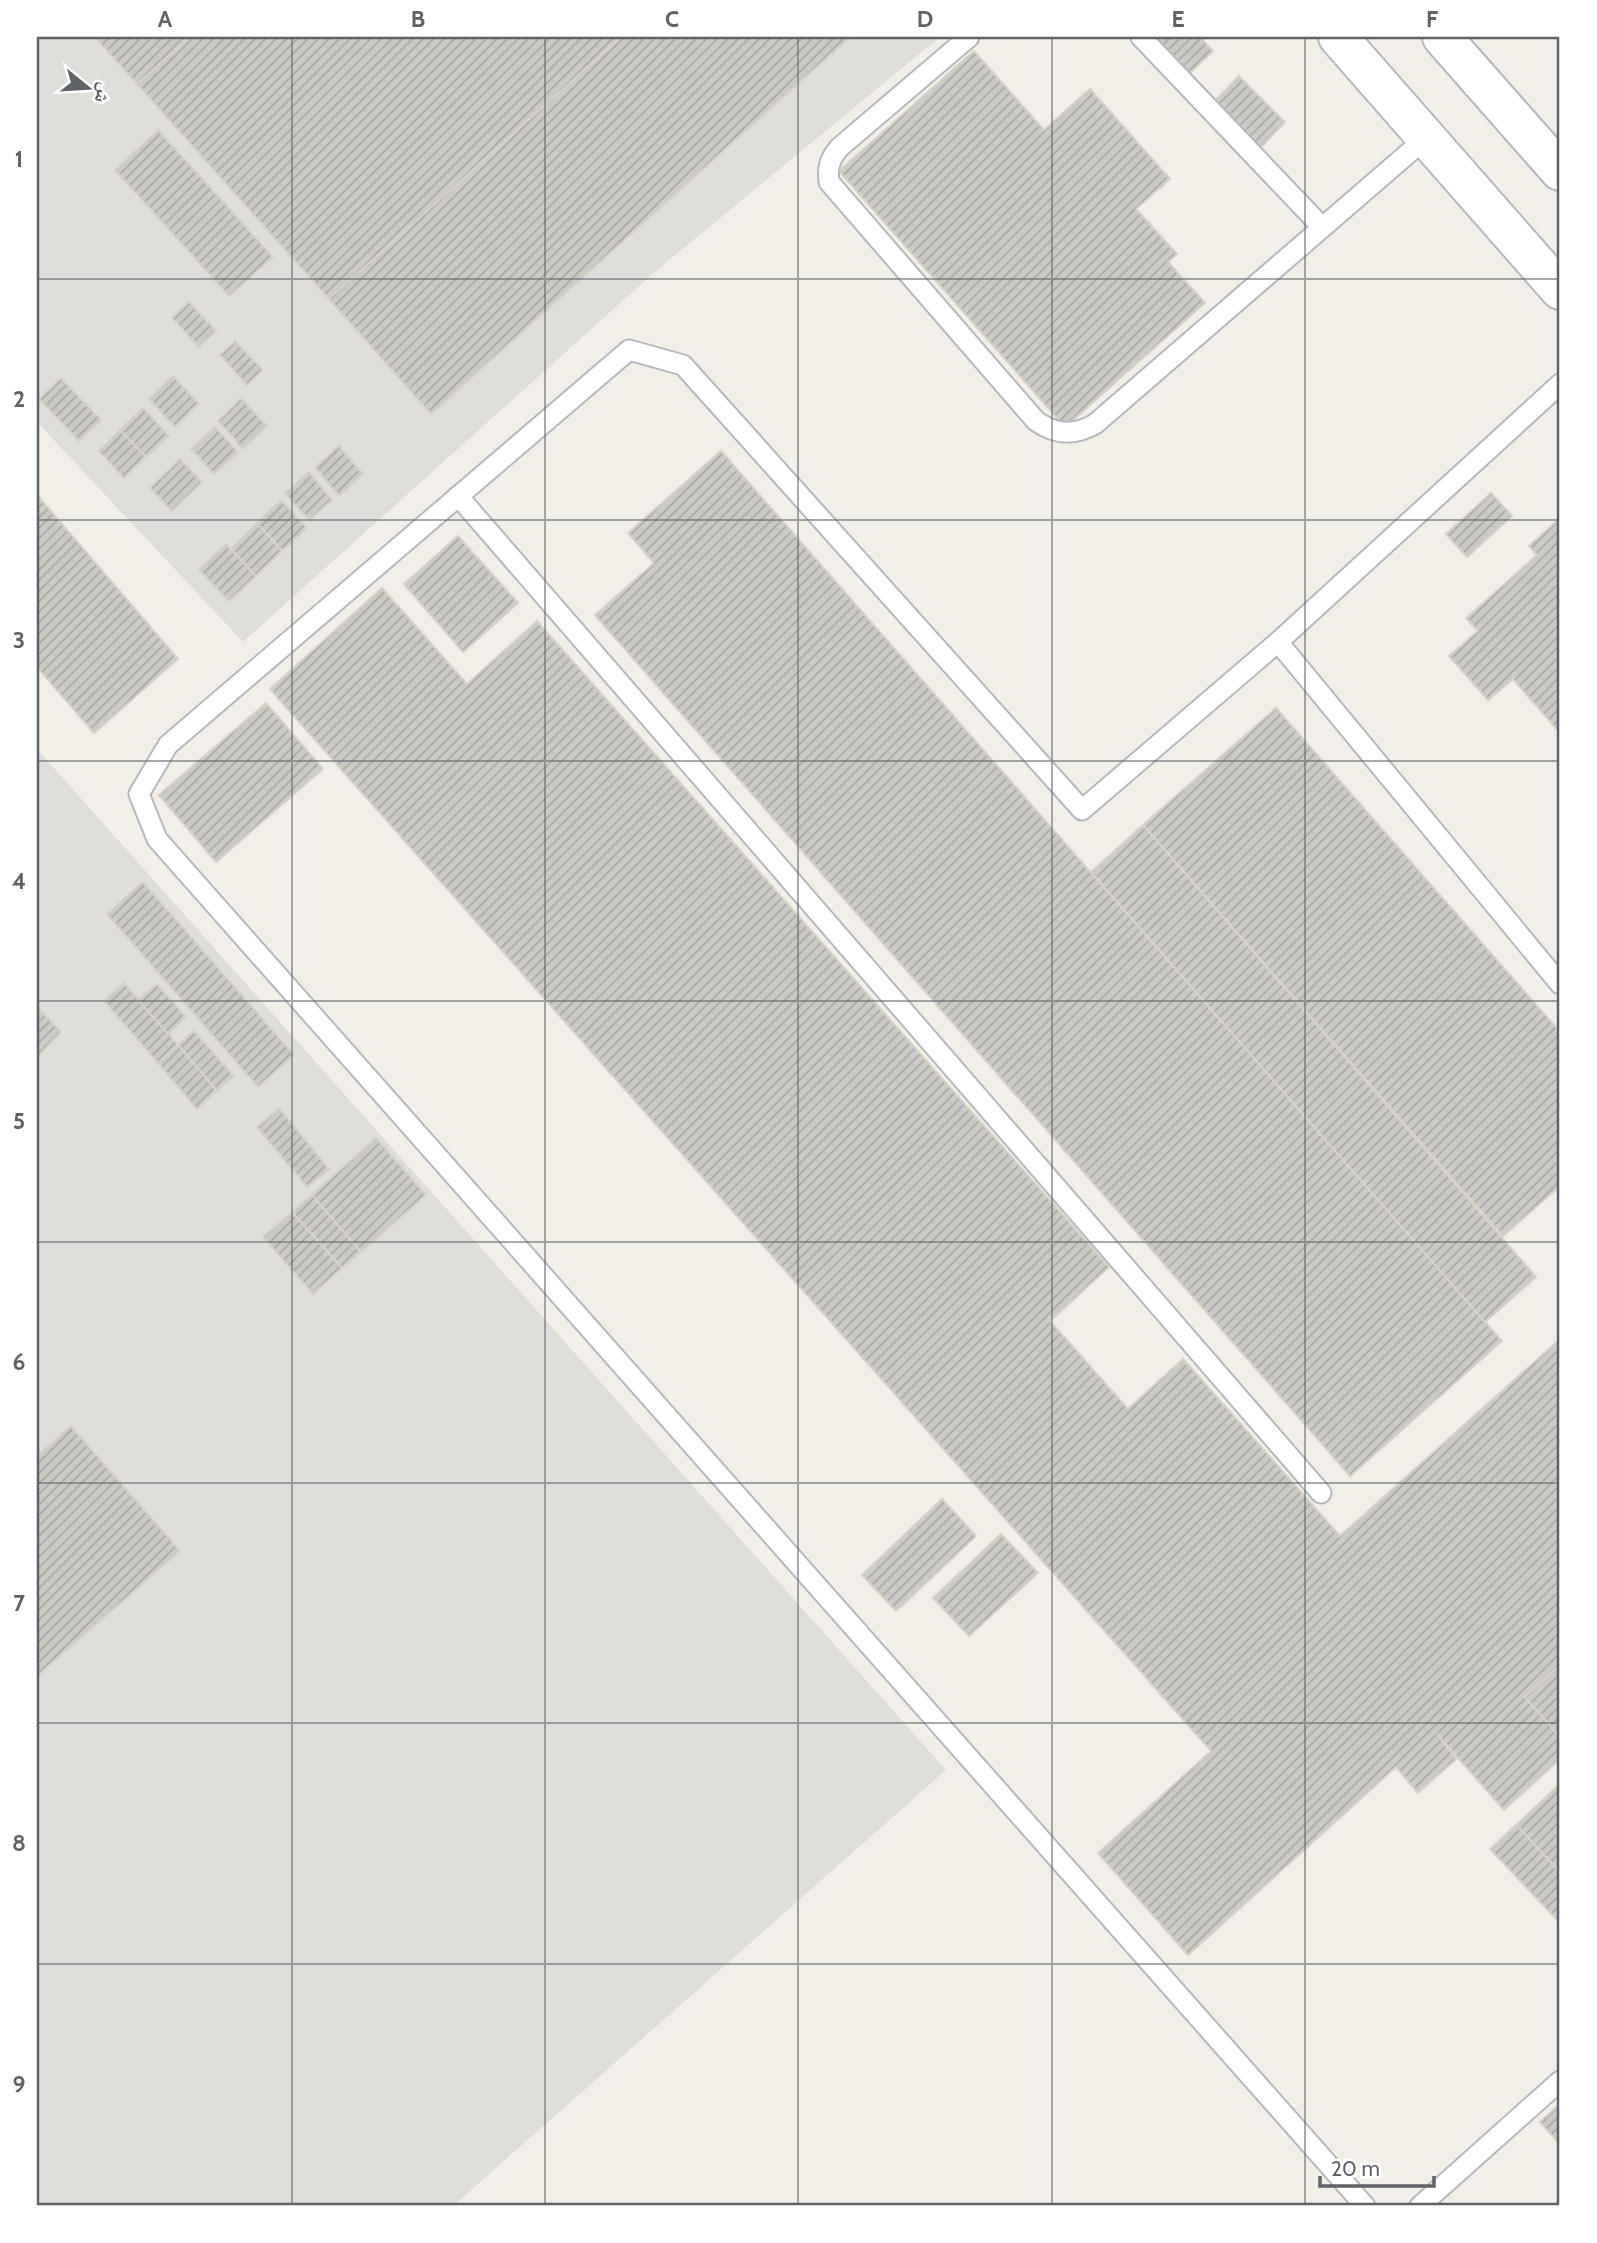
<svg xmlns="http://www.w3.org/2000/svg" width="1597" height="2243" font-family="Cabin,'Noto Naskh Arabic',sans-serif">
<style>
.industrial{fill:#e0deda}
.building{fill:url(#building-hatch);stroke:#d6d1c6;stroke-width:2}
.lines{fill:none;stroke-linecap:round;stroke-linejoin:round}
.lane-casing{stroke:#b5b8bc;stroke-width:23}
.street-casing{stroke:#b5b8bc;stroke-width:42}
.lane{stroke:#fff;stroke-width:19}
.street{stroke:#fff;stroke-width:38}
.grid{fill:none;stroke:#5f6368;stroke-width:2;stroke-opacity:0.55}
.neatline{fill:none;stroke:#5f6368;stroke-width:2.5}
.grid-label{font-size:23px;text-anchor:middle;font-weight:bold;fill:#5f6368}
</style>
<defs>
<pattern id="building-hatch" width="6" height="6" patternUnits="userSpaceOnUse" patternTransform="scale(1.75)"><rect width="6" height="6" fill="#cccac5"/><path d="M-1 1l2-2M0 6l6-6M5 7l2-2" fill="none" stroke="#a9a8a4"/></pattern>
</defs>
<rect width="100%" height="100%" fill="#f1efe8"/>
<g class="industrial">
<polygon points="37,37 940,37 657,270 243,642 37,422"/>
<polygon points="37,749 946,1770 453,2206 37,2206"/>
</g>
<g class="building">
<polygon points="95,37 190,37 137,84"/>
<polygon points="190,37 621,37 329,299 137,84"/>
<polygon points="621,37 850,37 431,414 329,299"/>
<polygon points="1156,37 1200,37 1213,51 1190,73"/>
<polygon points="974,51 1044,130 1090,89 1170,179 1136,209 1177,254 1168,262 1205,303 1065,427 839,171"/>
<polygon points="1239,76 1285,122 1261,147 1215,101"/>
<polygon points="158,130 273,257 229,296 115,170"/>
<polygon points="189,302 216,331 199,347 172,318"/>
<polygon points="235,341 263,370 247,385 220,355"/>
<polygon points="173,376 199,404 175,427 149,399"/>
<polygon points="61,378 101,420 79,441 39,399"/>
<polygon points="241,398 267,426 243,449 218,421"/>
<polygon points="143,408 169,436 146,457 120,430"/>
<polygon points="215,427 238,452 214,474 191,449"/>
<polygon points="120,430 146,457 124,478 99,451"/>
<polygon points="339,446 363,474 339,496 315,467"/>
<polygon points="721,451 1502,1341 1350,1476 595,615 654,563 628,533"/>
<polygon points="180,459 202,482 172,511 150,488"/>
<polygon points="309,472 332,500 309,520 285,493"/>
<polygon points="1491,493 1512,516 1467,557 1446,534"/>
<polygon points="37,495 178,659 94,733 37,667"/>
<polygon points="281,500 307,528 282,551 257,523"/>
<polygon points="1560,518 1560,733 1513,679 1488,700 1449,656 1478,631 1466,618 1537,555 1529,546"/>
<polygon points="257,523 282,551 256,576 231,549"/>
<polygon points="458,536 518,603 463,652 404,584"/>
<polygon points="226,544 256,576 229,601 199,570"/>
<polygon points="382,588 467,684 537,621 1109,1267 1050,1321 1128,1409 1183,1359 1340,1536 1560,1339 1560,1665 1525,1697 1560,1737 1560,1759 1504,1810 1437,1734 1456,1759 1418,1793 1396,1767 1188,1955 1098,1853 1211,1751 270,689"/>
<polygon points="266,703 323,769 216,862 159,795"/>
<polygon points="1276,708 1560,1032 1560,1186 1503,1236 1143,825"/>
<polygon points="1143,825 1536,1277 1485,1322 1091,872"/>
<polygon points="143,882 294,1055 258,1087 107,914"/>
<polygon points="124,983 178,1045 158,1063 104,1001"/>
<polygon points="157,984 186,1017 168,1034 138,1000"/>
<polygon points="37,1007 61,1032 37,1057"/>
<polygon points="194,1031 234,1076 217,1091 178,1045"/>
<polygon points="178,1045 217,1091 197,1109 158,1063"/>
<polygon points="279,1108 329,1169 307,1187 257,1127"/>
<polygon points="376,1138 426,1195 361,1252 312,1195"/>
<polygon points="312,1195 361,1252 342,1268 292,1212"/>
<polygon points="292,1212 342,1268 313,1294 263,1237"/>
<polygon points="71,1426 180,1551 37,1676 37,1456"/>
<polygon points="942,1499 976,1536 896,1611 862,1575"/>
<polygon points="1001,1534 1038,1573 969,1636 933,1598"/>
<polygon points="1560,1665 1560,1737 1525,1697"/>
<polygon points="1559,1785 1560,1787 1560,1872 1516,1825"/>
<polygon points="1516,1825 1560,1872 1560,1923 1490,1849"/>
<polygon points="1560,2104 1560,2144 1540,2122"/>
</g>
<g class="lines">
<g class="lane-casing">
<g id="lane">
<path d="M969 37 840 147C830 158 827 167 829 182L1036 421C1056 435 1074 436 1095 424L1426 138"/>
<polyline points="1141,37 1322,227"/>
<polyline points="458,496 1321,1493"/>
<polyline points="1278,642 1560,984"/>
<polyline points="1365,2206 157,839 139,794 168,745 629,350 683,365 1082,810 1278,642 1560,384"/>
<polyline points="1420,2206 1560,2081"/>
</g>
</g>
<g class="street-casing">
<g id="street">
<polyline points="1338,37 1560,290"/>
<polyline points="1442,37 1560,171"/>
</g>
</g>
<use href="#lane" class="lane"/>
<use href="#street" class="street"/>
</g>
<path class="grid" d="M292 37V2206M545 37V2206M798 37V2206M1052 37V2206M1305 37V2206M37 279H1560M37 520H1560M37 761H1560M37 1001H1560M37 1242H1560M37 1483H1560M37 1723H1560M37 1964H1560"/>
<rect width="1597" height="2243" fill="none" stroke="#ffffff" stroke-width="77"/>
<g transform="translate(88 88) rotate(108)" stroke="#ffffff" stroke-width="5" paint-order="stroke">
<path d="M0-5L12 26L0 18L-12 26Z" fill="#5f6368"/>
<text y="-10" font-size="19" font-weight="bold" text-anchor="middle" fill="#5f6368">ش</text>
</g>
<path d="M1320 2176v10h114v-10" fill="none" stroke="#5f6368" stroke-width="3.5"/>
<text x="1331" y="2176" font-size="21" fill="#5f6368" stroke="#ffffff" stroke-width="5" paint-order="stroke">20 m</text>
<rect x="38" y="38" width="1520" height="2166" class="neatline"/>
<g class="grid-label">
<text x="165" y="27">A</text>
<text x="418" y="27">B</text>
<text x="672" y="27">C</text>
<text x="925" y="27">D</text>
<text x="1178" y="27">E</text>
<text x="1432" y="27">F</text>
<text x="19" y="167">1</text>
<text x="19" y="407">2</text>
<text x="19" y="648">3</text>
<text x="19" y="889">4</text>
<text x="19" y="1129">5</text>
<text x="19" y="1370">6</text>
<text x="19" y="1611">7</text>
<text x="19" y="1851">8</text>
<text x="19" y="2092">9</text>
</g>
</svg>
